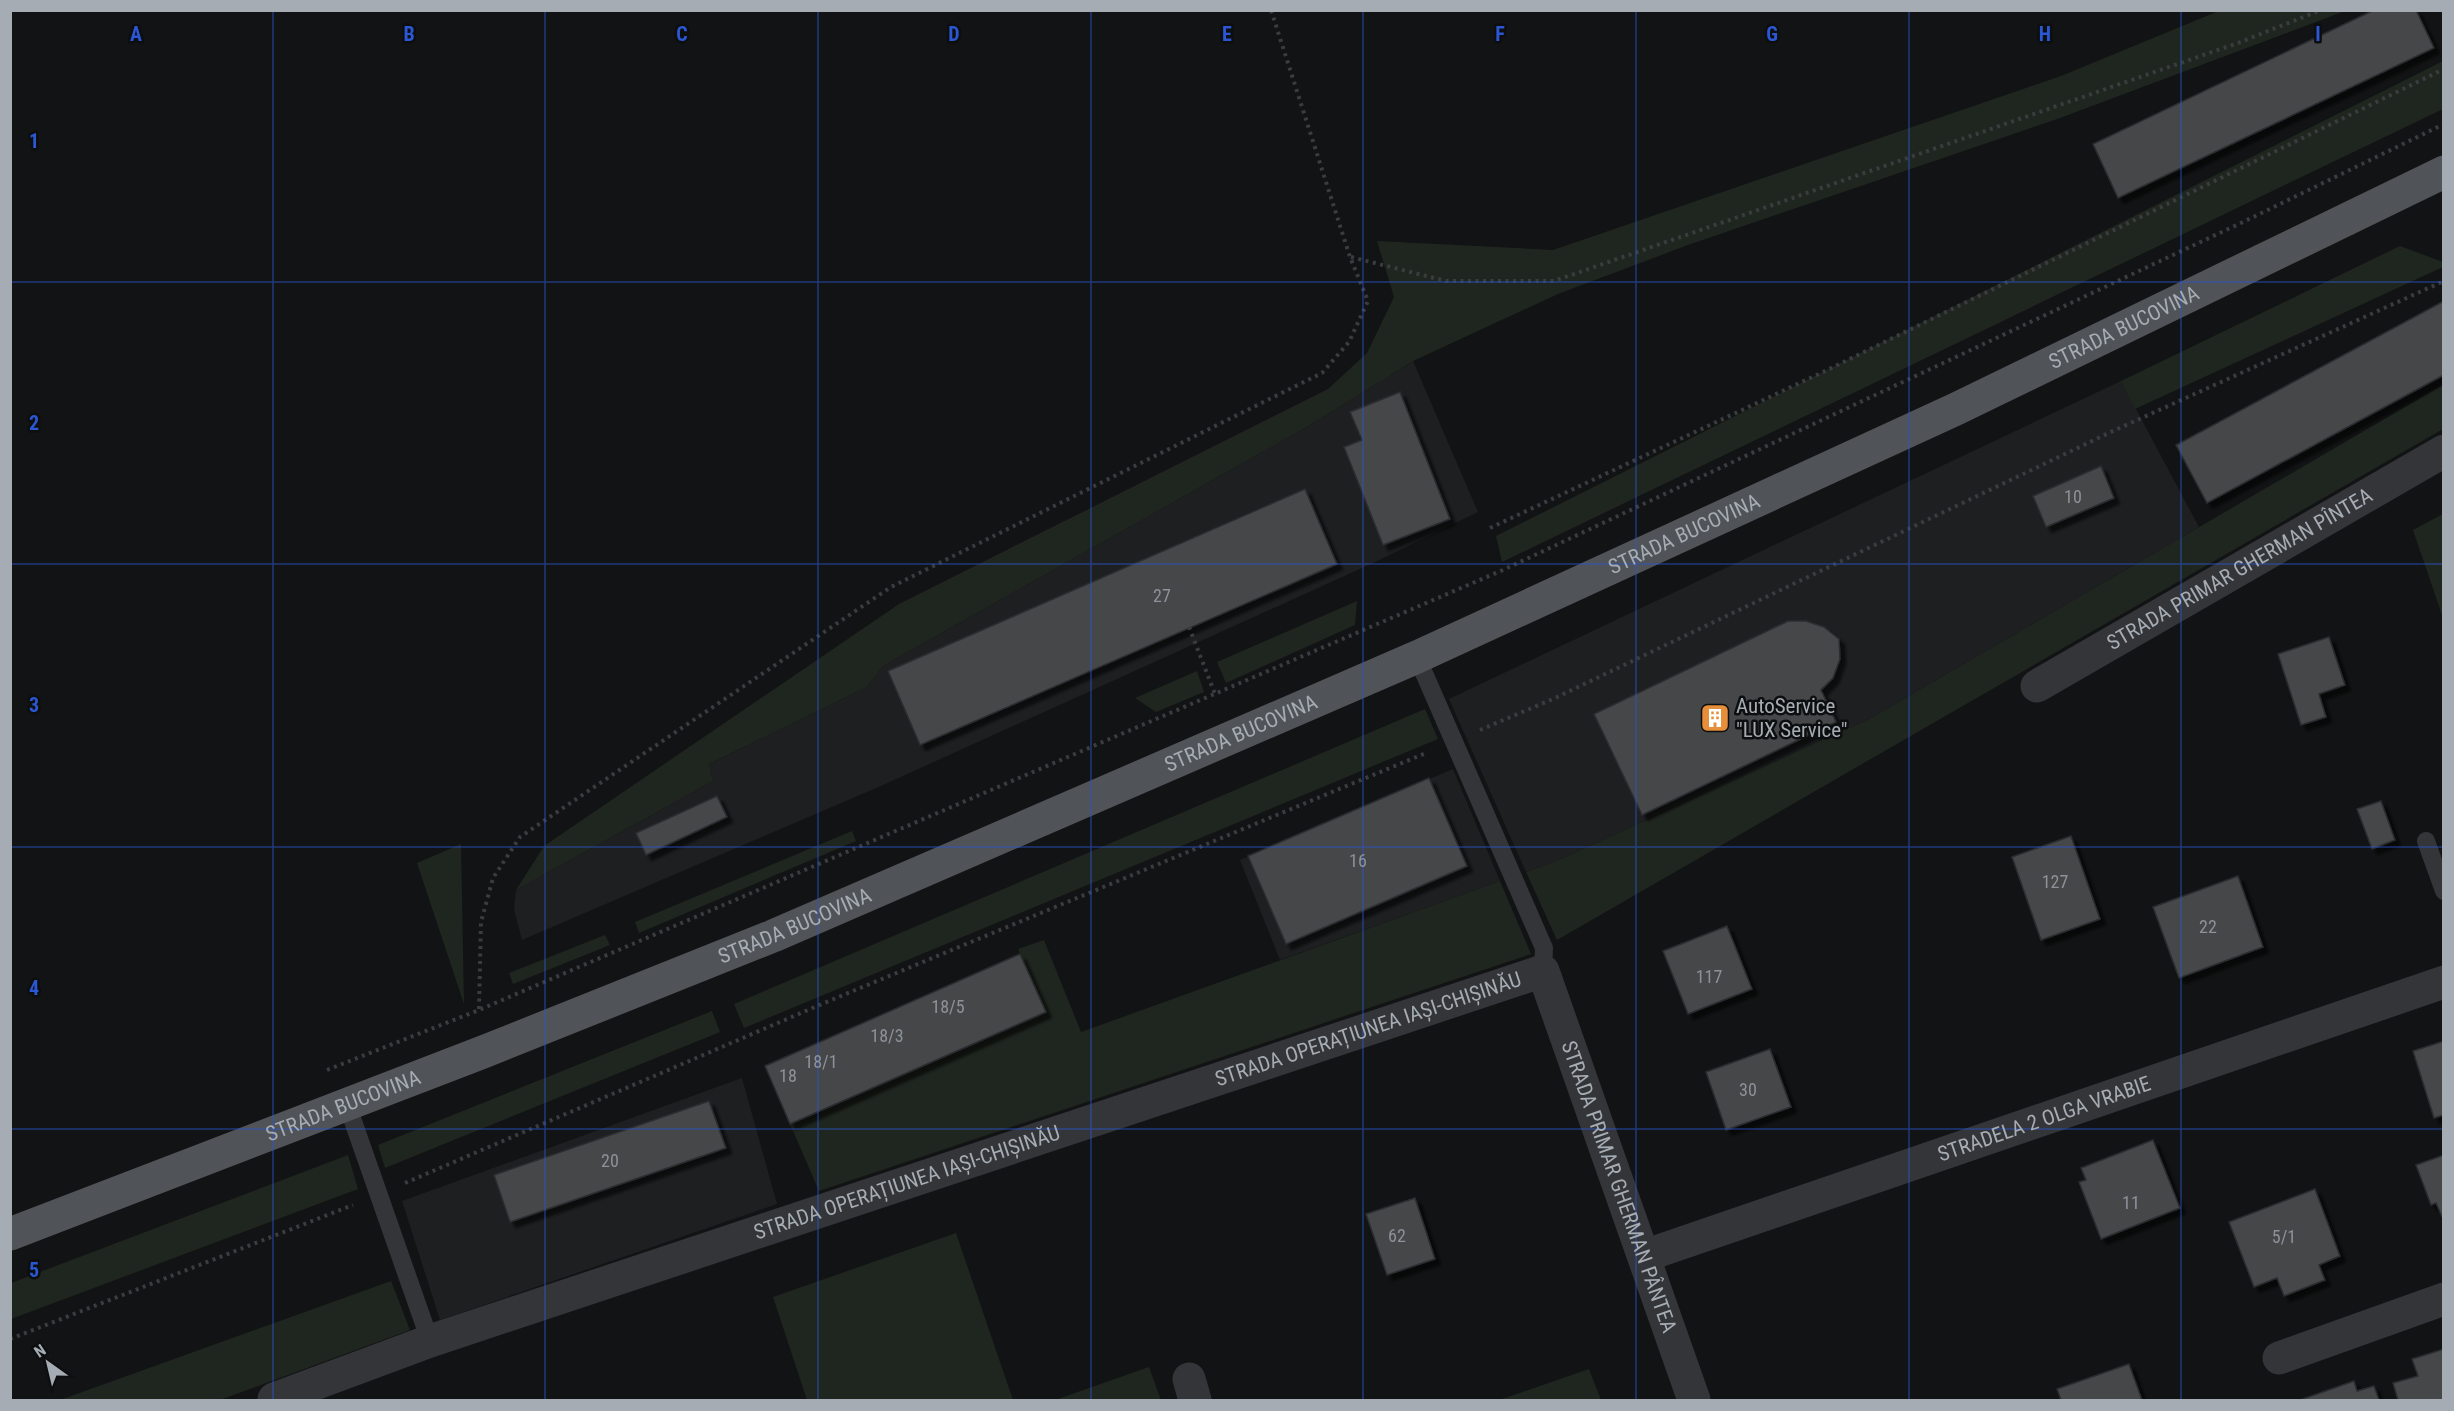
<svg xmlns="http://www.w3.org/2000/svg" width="2454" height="1411" font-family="'Roboto Condensed',sans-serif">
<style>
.built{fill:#1e1f21}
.green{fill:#1f261f}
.building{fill:#444649;stroke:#2c2d30;stroke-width:1.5;filter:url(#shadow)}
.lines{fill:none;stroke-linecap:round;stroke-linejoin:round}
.path{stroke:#3a3c3f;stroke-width:4;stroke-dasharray:3 4.5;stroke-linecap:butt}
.lane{stroke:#343539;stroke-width:18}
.street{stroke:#343539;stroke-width:33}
.primary{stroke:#505357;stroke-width:33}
.grid{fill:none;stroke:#2b57d4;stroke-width:1.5;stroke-opacity:0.55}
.labels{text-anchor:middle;stroke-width:5;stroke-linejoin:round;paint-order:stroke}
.number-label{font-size:18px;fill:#8d9298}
.street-label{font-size:21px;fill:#a5acb3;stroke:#0d0e0f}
.poi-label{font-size:21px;fill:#a5acb3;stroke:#0d0e0f;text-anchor:start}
.grid-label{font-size:20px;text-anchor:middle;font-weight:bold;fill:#2b57d4;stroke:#0d0e0f;stroke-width:5;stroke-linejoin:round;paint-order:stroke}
</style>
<defs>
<filter id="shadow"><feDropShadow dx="5.5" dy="5.5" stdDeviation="1.5" flood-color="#0009"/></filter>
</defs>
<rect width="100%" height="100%" fill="#121314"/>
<g class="built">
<polygon points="1413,361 1478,512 1373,563 883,785 522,940 514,909 516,890 713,781 709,764 867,687 883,666 1312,424"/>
<polygon points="2121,381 2199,527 1871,718 1561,859 1526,872 1449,699"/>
<polygon points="1453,769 1500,881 1280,960 1240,860"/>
<polygon points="742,1078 777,1204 440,1320 402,1201"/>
</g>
<g class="green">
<polygon points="2221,10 2345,11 2060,118 1688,245 1558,294 1413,361 1312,424 883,666 867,687 709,764 713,781 516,890 544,846 899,604 1328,389 1367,353 1394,297 1377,241 1553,250 2061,76"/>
<polygon points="2443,61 2443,109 1502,562 1496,536"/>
<polygon points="2400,246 2443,262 2443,267 2135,409 2121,381"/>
<polygon points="2443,385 2443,429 1557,940 1526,872 1561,859 1871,718"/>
<polygon points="2443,514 2443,618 2413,530"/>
<polygon points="1357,601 1355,625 1226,683 1217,662"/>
<polygon points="1197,671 1204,692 1156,712 1135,698"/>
<polygon points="1425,709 1438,739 744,1028 734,1004"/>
<polygon points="852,831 856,841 639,933 635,922"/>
<polygon points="461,844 464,1004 417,863"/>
<polygon points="1500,881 1531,954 819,1191 790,1124 1045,1013 1018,949 1044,940 1081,1032"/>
<polygon points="605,935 610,945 513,984 509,973"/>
<polygon points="712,1011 720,1032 385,1168 378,1145"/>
<polygon points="348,1155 358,1189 11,1319 11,1283"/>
<polygon points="956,1233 1013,1400 807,1400 773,1297"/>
<polygon points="391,1281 410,1330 220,1400 60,1400"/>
<polygon points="1149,1367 1161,1400 1055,1400"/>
<polygon points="1589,1369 1601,1400 1499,1400"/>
</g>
<g class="building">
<polygon points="2374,10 2416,10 2434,48 2118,198 2093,144"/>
<polygon points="2444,301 2444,375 2207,503 2176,445"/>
<polygon points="1400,392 1450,519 1383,545 1344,447 1362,440 1350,412"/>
<polygon points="2101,466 2114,498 2046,527 2033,496"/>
<polygon points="1305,489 1337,564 920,745 888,671"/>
<polygon points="1788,621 1806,621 1824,627 1839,639 1840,659 1833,678 1821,690 1836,722 1642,815 1594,714"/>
<polygon points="2329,637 2345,685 2319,694 2326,717 2301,725 2278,654"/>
<polygon points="1429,778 1467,866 1286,944 1248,856"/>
<polygon points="717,796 727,817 646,855 636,833"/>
<polygon points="2381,801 2395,840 2372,849 2357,809"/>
<polygon points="2071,836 2100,919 2041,940 2012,857"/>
<polygon points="2238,876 2263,947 2179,978 2153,907"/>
<polygon points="1727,926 1752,989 1688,1014 1663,951"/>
<polygon points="1020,954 1046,1012 790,1124 765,1066"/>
<polygon points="2444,1041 2444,1115 2434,1118 2413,1051"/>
<polygon points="1770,1049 1791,1107 1726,1130 1706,1072"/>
<polygon points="709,1101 726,1148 510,1222 494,1175"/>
<polygon points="2153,1140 2180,1208 2101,1239 2079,1182 2086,1180 2081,1168"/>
<polygon points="2444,1155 2444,1221 2436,1203 2431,1205 2416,1165"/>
<polygon points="2315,1189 2340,1256 2319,1265 2325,1280 2284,1296 2277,1278 2254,1287 2229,1222"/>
<polygon points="1415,1198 1435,1259 1387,1275 1366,1214"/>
<polygon points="2444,1349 2444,1400 2398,1400 2393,1383 2418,1376 2412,1359"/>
<polygon points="2129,1364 2142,1400 2061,1400 2057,1389"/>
<polygon points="2354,1381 2357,1391 2374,1386 2379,1400 2300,1400"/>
</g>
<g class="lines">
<g class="path">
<polyline points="1351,257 1446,281 1554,281 2238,43 2321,10"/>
<polyline points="1490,528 1821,373 2444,69"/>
<polyline points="1189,627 1215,694"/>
<polyline points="1480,730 1553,699 2113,431 2444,281"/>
<polyline points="479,1009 481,922 493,878 520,837 891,587 1322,373 1349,342 1368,301 1350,257 1271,10"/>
<polyline points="327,1070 479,1010 1503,570 2241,223 2444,124"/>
<polyline points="405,1183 829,1001 1426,753"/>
<polyline points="10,1339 353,1205"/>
</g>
<g class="lane">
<polyline points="1417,657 1544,948 1543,971"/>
<polyline points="2426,841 2444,891"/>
<polyline points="347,1104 430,1341"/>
</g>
<g class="street">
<path id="s1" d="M2037 686 2444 451"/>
<path id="s2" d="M1644 1256 2444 982"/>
<polyline points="2279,1358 2444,1299"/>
<polyline points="1189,1379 1195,1400"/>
<path id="s3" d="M274 1399 430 1341 1543 971 1694 1400"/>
</g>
<path class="primary" id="s4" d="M10 1234 483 1052 773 936 1417 657 1956 409 2444 172"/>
</g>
<path class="grid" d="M273 10V1400M545 10V1400M818 10V1400M1091 10V1400M1363 10V1400M1636 10V1400M1909 10V1400M2181 10V1400M10 282H2444M10 564H2444M10 847H2444M10 1129H2444"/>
<defs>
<g id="building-square" transform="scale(1.5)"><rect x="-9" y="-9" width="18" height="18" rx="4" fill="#e68e39" stroke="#0d0e0f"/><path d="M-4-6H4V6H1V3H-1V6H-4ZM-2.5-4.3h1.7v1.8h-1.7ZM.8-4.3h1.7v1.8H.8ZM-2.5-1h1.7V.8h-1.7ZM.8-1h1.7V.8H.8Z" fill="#fff"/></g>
</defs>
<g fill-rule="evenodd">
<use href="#building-square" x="1715" y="718"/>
</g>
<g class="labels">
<g class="number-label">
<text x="2073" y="503">10</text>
<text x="1162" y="602">27</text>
<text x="1358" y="867">16</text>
<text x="2055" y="888">127</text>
<text x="2208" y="933">22</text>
<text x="1709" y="983">117</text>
<text x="948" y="1013">18/5</text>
<text x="887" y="1042">18/3</text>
<text x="821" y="1068">18/1</text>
<text x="788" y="1082">18</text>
<text x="1748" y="1096">30</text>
<text x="610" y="1167">20</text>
<text x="2131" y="1209">11</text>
<text x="1397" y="1242">62</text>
<text x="2284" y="1243">5/1</text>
</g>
<g class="street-label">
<text dy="7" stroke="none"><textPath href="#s4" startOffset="2301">STRADA BUCOVINA</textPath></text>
<text dy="7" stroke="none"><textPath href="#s4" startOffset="1815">STRADA BUCOVINA</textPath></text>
<text dy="7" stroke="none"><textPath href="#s1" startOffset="234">STRADA PRIMAR GHERMAN PÎNTEA</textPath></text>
<text dy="7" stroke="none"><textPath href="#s4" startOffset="1329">STRADA BUCOVINA</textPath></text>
<text dy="7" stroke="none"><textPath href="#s4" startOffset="843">STRADA BUCOVINA</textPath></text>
<text dy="7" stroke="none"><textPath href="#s3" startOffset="1155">STRADA OPERAȚIUNEA IAȘI-CHIȘINĂU</textPath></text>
<text dy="7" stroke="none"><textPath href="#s4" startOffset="357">STRADA BUCOVINA</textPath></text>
<text dy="7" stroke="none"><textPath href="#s2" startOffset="423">STRADELA 2 OLGA VRABIE</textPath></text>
<text dy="7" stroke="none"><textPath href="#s3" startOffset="669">STRADA OPERAȚIUNEA IAȘI-CHIȘINĂU</textPath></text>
<text dy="7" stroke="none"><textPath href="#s3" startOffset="1568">STRADA PRIMAR GHERMAN PÂNTEA</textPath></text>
</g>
<g class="poi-label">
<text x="1736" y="713">AutoService<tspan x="1736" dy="24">"LUX Service"</tspan></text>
</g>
</g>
<g class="grid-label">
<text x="136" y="41">A</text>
<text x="409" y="41">B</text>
<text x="682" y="41">C</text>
<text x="954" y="41">D</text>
<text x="1227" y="41">E</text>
<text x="1500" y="41">F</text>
<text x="1772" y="41">G</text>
<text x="2045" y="41">H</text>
<text x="2318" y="41">I</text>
<text x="34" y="148">1</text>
<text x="34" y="430">2</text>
<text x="34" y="712">3</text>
<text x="34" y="995">4</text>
<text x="34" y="1277">5</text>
</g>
<rect width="2454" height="1411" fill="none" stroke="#a5acb3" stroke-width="24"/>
<g transform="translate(48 1363) rotate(326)" stroke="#0d0e0f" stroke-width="4.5" paint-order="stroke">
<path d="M0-4.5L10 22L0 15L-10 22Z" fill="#a5acb3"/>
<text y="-9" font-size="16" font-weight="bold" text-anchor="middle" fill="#a5acb3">N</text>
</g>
</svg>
